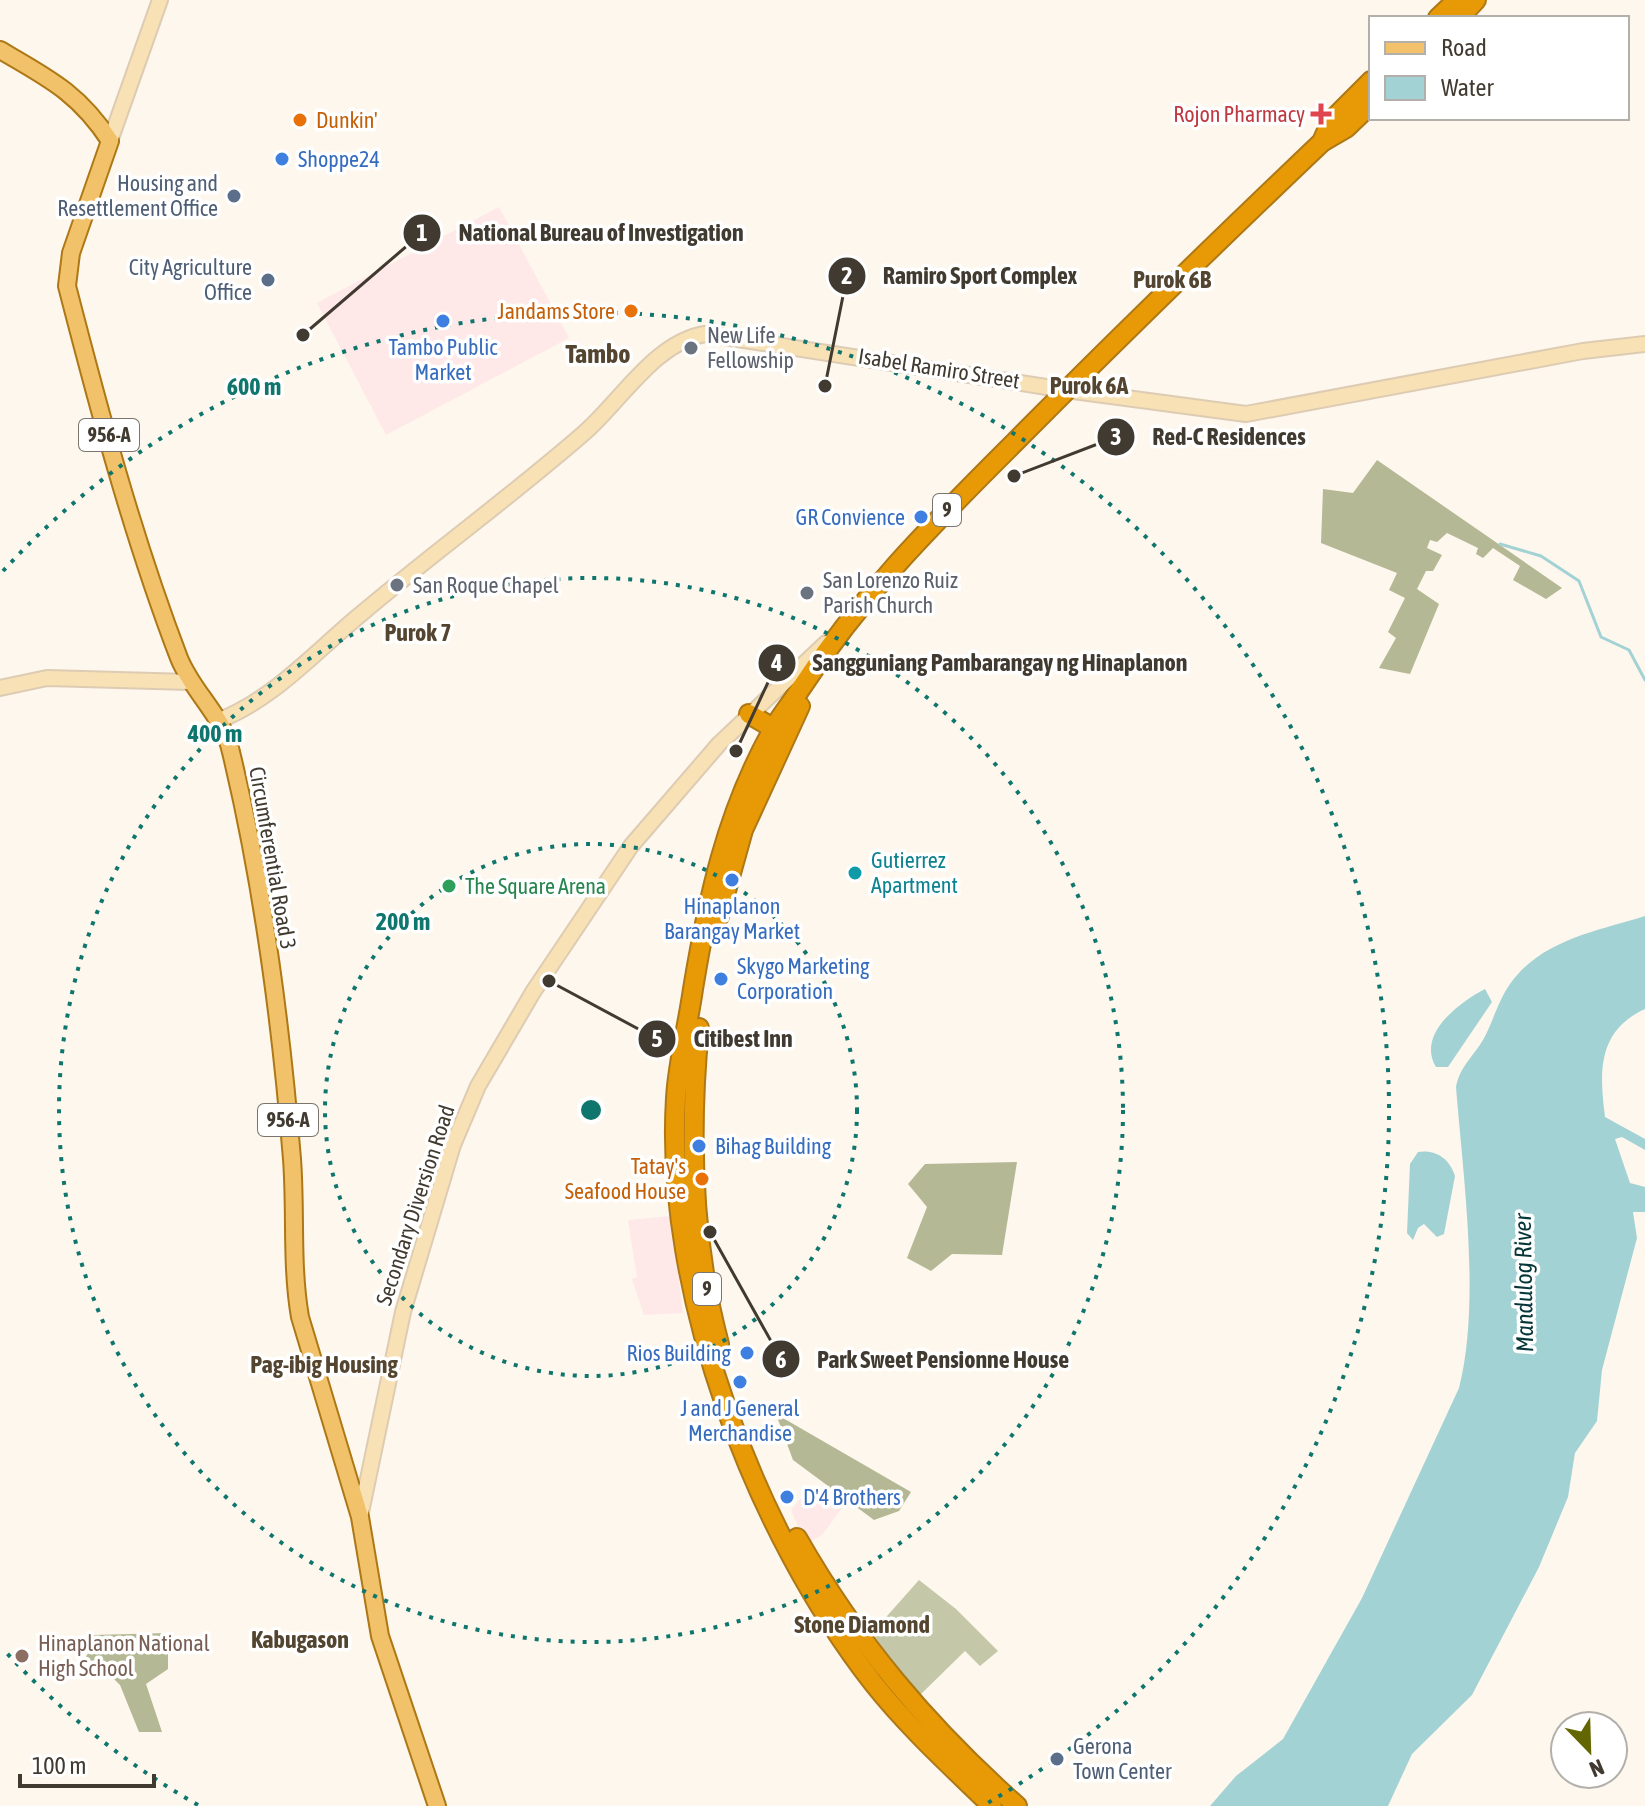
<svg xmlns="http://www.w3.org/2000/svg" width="1645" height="1806" font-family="'Asap Condensed',sans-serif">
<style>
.commercial{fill:#fee8e8}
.green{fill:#c4c8a8}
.forest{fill:#b4b894}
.water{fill:#a3d2d5}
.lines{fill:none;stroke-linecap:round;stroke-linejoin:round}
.stream{stroke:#a3d2d5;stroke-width:3}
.secondary-casing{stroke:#ddccb3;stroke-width:18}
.primary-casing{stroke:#ad7815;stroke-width:20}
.highway-casing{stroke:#ad7815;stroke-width:22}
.secondary{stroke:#f8e1b4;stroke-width:14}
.primary{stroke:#f1c26a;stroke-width:16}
.highway{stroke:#e79a06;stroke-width:18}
.ring{fill:none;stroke:#0f766e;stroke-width:4;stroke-dasharray:4 8}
.health-dot{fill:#e0444e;stroke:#fff;stroke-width:3}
.food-dot{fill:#e8710a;stroke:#fff;stroke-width:3}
.shop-dot{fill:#3f7fe0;stroke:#fff;stroke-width:3}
.service-dot{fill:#5c6f8a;stroke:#fff;stroke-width:3}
.worship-dot{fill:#6b7280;stroke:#fff;stroke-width:3}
.culture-dot{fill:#0f9aa8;stroke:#fff;stroke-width:3}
.leisure-dot{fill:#2e9e5b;stroke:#fff;stroke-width:3}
.education-dot{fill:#8d6e63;stroke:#fff;stroke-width:3}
.labels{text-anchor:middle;stroke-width:7;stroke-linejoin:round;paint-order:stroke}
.shield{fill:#fff;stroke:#7a756e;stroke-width:2}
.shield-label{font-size:20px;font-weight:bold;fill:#413a30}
.health-label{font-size:22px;fill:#be3a42;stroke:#fff;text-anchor:end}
.food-label{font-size:22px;fill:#c56008;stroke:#fff;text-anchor:end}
.shop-label{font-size:22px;fill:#366cbe;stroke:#fff;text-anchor:start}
.service-label{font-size:22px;fill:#4e5e75;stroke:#fff;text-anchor:end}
.worship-label{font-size:22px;fill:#5b616d;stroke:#fff;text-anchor:start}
.street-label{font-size:22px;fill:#413a30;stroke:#fff}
.culture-label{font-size:22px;fill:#0d838f;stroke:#fff;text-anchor:start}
.leisure-label{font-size:22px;fill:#27864d;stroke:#fff;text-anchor:start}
.education-label{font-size:22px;fill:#785e54;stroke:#fff;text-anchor:start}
.neighbourhood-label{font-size:24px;font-weight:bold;fill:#534530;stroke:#fff}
.water-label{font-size:24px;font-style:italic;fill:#073639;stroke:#fff}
.quarter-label{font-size:26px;font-weight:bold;fill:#534530;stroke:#fff}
.centre{fill:#0f766e;stroke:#fff;stroke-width:4}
.ring-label{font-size:24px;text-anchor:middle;font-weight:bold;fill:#0f766e;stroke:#fff;stroke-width:7;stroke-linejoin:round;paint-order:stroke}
.leader{fill:none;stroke:#413a30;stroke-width:3}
.callout-dot{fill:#413a30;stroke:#fff;stroke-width:3}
.mark-label{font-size:24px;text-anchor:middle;font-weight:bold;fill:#fff}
.callout-label{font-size:24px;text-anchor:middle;font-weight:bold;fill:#413a30;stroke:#fff;stroke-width:7;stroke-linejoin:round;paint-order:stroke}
</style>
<rect width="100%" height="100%" fill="#fef7ed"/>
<g class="commercial">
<polygon points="499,207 569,338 386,435 317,303"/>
<polygon points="671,1216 683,1313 644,1315 632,1279 637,1277 628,1220"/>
<polygon points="808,1490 842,1508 822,1535 806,1544 791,1510"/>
</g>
<polygon class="green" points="919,1580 956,1609 998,1651 980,1666 965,1651 919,1696 872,1633"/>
<g class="forest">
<polygon points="1377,460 1562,588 1546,599 1513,580 1520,566 1493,548 1483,558 1476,554 1478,548 1447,533 1437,542 1430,540 1427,548 1442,555 1433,571 1426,571 1417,589 1439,604 1410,674 1379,668 1396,638 1388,632 1405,598 1389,590 1397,573 1321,543 1323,489 1353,493"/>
<polygon points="1017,1162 1002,1255 952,1254 931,1271 907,1258 927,1207 908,1184 925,1164"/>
<polygon points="776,1414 911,1492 899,1511 874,1520 793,1460"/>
<polygon points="168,1633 168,1669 146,1684 162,1732 139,1732 120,1685 102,1667 79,1668 90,1650 93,1635"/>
</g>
<g class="water">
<path d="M1645 916V1009C1598 1031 1599 1070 1605 1117L1645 1139V1150L1622 1137 1615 1139 1630 1183 1645 1187V1212H1633L1637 1238 1602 1370 1597 1421 1575 1453 1568 1497 1539 1567 1472 1695 1412 1754 1388 1806H1210L1236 1776 1283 1739 1362 1598 1459 1388C1481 1302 1463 1176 1456 1087 1460 1066 1473 1057 1483 1040 1493 1022 1498 1001 1510 984 1541 940 1597 931 1645 916Z"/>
<path d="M1485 989 1492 1002 1448 1067H1436C1416 1034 1460 1002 1485 989Z"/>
<path d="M1418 1152C1436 1149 1450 1159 1455 1176L1444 1234 1437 1237 1424 1224 1418 1228 1413 1240 1407 1233 1410 1164Z"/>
</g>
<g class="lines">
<polyline class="stream" points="1500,544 1541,556 1579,581 1601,637 1629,650 1645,680"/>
<g class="secondary-casing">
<g id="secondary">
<polyline points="110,141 160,0"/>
<polyline points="0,688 47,678 190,682"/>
<path d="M220 720C275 698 316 651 361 614 434 552 512 496 584 433 621 401 655 342 705 334L1066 390 1246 414 1583 351 1645 344"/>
<polyline points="360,1517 403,1312 453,1145 478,1086 533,992 631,846 719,744 826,643"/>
</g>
</g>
<g class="primary-casing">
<path id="primary" d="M0 50C48 78 79 93 110 141L71 253 67 286C99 410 133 538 179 658 193 693 223 715 231 752 263 885 281 1023 292 1159 296 1212 291 1265 300 1317L360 1517 380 1636 437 1806"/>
</g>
<g class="highway-casing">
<g id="highway">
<polyline points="1438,18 1457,0"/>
<polyline points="1459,18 1476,0"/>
<polyline points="1322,142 1331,121 1371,81"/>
<polyline points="749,714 773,728"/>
<polyline points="719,916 743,830 800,706"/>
<path d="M699 1028C689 1132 692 1243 719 1344"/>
<path d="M797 1538C857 1643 927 1726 1017 1806"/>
<path d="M992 1806C952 1767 909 1728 874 1684 755 1532 664 1292 676 1098 678 1062 688 1025 693 989 708 898 726 815 771 733 779 718 790 705 799 691 863 593 932 525 1014 443 1115 341 1218 241 1322 142L1346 128 1371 104"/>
</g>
</g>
<use href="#secondary" class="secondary"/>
<use href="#primary" class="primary"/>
<use href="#highway" class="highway"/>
</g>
<g class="ring">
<circle cx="591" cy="1110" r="266"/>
<circle cx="591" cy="1110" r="532"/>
<path d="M198 1805A798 798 0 0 1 3 1649M3 571A798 798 0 1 1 984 1805"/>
</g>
<path class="health-dot" d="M1317 102h8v8h8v8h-8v8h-8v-8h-8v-8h8z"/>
<g class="food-dot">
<circle cx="300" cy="120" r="8"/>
<circle cx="631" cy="311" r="8"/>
<circle cx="702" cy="1179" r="8"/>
</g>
<g class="shop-dot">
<circle cx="282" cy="159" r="8"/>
<circle cx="443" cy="321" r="8"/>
<circle cx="921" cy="517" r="8"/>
<circle cx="732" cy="880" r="8"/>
<circle cx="721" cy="979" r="8"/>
<circle cx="699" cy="1146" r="8"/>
<circle cx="747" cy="1353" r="8"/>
<circle cx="740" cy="1382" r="8"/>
<circle cx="787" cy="1497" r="8"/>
</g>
<g class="service-dot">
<circle cx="234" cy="196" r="8"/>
<circle cx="268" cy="280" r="8"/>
<circle cx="1057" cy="1759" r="8"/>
</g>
<g class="worship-dot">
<circle cx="691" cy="348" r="8"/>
<circle cx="397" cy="585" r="8"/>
<circle cx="807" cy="593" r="8"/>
</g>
<circle class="culture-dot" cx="855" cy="873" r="8"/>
<circle class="leisure-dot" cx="449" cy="886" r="8"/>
<circle class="education-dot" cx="22" cy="1656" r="8"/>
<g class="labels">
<g class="shield">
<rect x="79" y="419" width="60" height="32" rx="6"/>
<rect x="933" y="494" width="28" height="32" rx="6"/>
<rect x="258" y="1104" width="60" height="32" rx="6"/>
<rect x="693" y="1273" width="28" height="32" rx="6"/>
</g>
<g class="shield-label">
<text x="109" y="442">956-A</text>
<text x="947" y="517">9</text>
<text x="288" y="1127">956-A</text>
<text x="707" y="1296">9</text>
</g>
<g class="health-label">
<text x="1305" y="122">Rojon Pharmacy</text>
</g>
<g class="food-label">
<text x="316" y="128" text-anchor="start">Dunkin'</text>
<text x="615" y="319">Jandams Store</text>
<text x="686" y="1174">Tatay's<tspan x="686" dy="25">Seafood House</tspan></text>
</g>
<g class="shop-label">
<text x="298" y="167">Shoppe24</text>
<text x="443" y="355" text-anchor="middle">Tambo Public<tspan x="443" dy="25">Market</tspan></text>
<text x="905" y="525" text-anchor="end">GR Convience</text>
<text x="732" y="914" text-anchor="middle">Hinaplanon<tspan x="732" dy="25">Barangay Market</tspan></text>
<text x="737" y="974">Skygo Marketing<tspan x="737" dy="25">Corporation</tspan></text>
<text x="715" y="1154">Bihag Building</text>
<text x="731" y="1361" text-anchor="end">Rios Building</text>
<text x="740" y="1416" text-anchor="middle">J and J General<tspan x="740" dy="25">Merchandise</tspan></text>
<text x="803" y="1505">D'4 Brothers</text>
</g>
<g class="service-label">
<text x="218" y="191">Housing and<tspan x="218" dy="25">Resettlement Office</tspan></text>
<text x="252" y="275">City Agriculture<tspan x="252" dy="25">Office</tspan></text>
<text x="1073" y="1754" text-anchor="start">Gerona<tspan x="1073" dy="25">Town Center</tspan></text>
</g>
<g class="worship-label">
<text x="707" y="343">New Life<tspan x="707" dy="25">Fellowship</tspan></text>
<text x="823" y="588">San Lorenzo Ruiz<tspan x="823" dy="25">Parish Church</tspan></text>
<text x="413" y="593">San Roque Chapel</text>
</g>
<g class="street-label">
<text transform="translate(939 368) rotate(9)" y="8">Isabel Ramiro Street</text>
<text transform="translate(273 858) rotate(80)" y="8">Circumferential Road 3</text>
<text transform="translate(415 1205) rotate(-72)" y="8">Secondary Diversion Road</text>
</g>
<g class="culture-label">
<text x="871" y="868">Gutierrez<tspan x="871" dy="25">Apartment</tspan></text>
</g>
<g class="leisure-label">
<text x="465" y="894">The Square Arena</text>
</g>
<g class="education-label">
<text x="38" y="1651">Hinaplanon National<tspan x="38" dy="25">High School</tspan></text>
</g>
<g class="neighbourhood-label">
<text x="1172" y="288">Purok 6B</text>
<text x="1089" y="394">Purok 6A</text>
<text x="418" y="641">Purok 7</text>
<text x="324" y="1373">Pag-ibig Housing</text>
<text x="862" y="1633">Stone Diamond</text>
<text x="300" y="1648">Kabugason</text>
</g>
<g class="water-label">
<text transform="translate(1524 1283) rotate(-91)" y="8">Mandulog River</text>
</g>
<g class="quarter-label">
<text x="598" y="363">Tambo</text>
</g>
</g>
<circle cx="591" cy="1110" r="12" class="centre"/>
<g class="ring-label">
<text x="254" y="395">600 m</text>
<text x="215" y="742">400 m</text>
<text x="403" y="930">200 m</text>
</g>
<path class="leader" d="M303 335L422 233M825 386L847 276M1014 476L1116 437M736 751L777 663M549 981L657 1039M710 1232L781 1359"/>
<g class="callout-dot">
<circle cx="303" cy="335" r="8"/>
<circle cx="825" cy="386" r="8"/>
<circle cx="1014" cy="476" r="8"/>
<circle cx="736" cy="751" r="8"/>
<circle cx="549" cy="981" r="8"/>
<circle cx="710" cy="1232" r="8"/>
<circle cx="422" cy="233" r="20"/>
<circle cx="847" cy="276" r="20"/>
<circle cx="1116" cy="437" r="20"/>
<circle cx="777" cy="663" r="20"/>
<circle cx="657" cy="1039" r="20"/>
<circle cx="781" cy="1359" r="20"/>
</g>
<g class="mark-label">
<text x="422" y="241">1</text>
<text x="847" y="284">2</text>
<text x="1116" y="445">3</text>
<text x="777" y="671">4</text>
<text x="657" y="1047">5</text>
<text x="781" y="1368">6</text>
</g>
<g class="callout-label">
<text x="601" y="241">National Bureau of Investigation</text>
<text x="980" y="284">Ramiro Sport Complex</text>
<text x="1229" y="445">Red-C Residences</text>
<text x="1000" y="671">Sangguniang Pambarangay ng Hinaplanon</text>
<text x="743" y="1047">Citibest Inn</text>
<text x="943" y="1368">Park Sweet Pensionne House</text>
</g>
<rect x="1369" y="16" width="260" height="104" fill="#ffffff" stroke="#b3b0ac" stroke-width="2"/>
<rect x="1385" y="42" width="40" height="12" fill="#f1c26a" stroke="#b3b0ac" stroke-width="2"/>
<text x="1441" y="56" font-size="24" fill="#413a30">Road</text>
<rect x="1385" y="76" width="40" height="24" fill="#a3d2d5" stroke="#b3b0ac" stroke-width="2"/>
<text x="1441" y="96" font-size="24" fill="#413a30">Water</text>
<g transform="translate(1589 1750) rotate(157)"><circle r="38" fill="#ffffff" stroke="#b3b0ac" stroke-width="2"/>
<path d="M0-6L14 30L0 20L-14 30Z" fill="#636602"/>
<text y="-12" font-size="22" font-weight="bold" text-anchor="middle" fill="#413a30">N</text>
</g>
<path d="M20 1774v12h134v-12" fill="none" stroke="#413a30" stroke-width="4"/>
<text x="32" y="1774" font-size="24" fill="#413a30" stroke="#ffffff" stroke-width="6" paint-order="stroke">100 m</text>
</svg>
